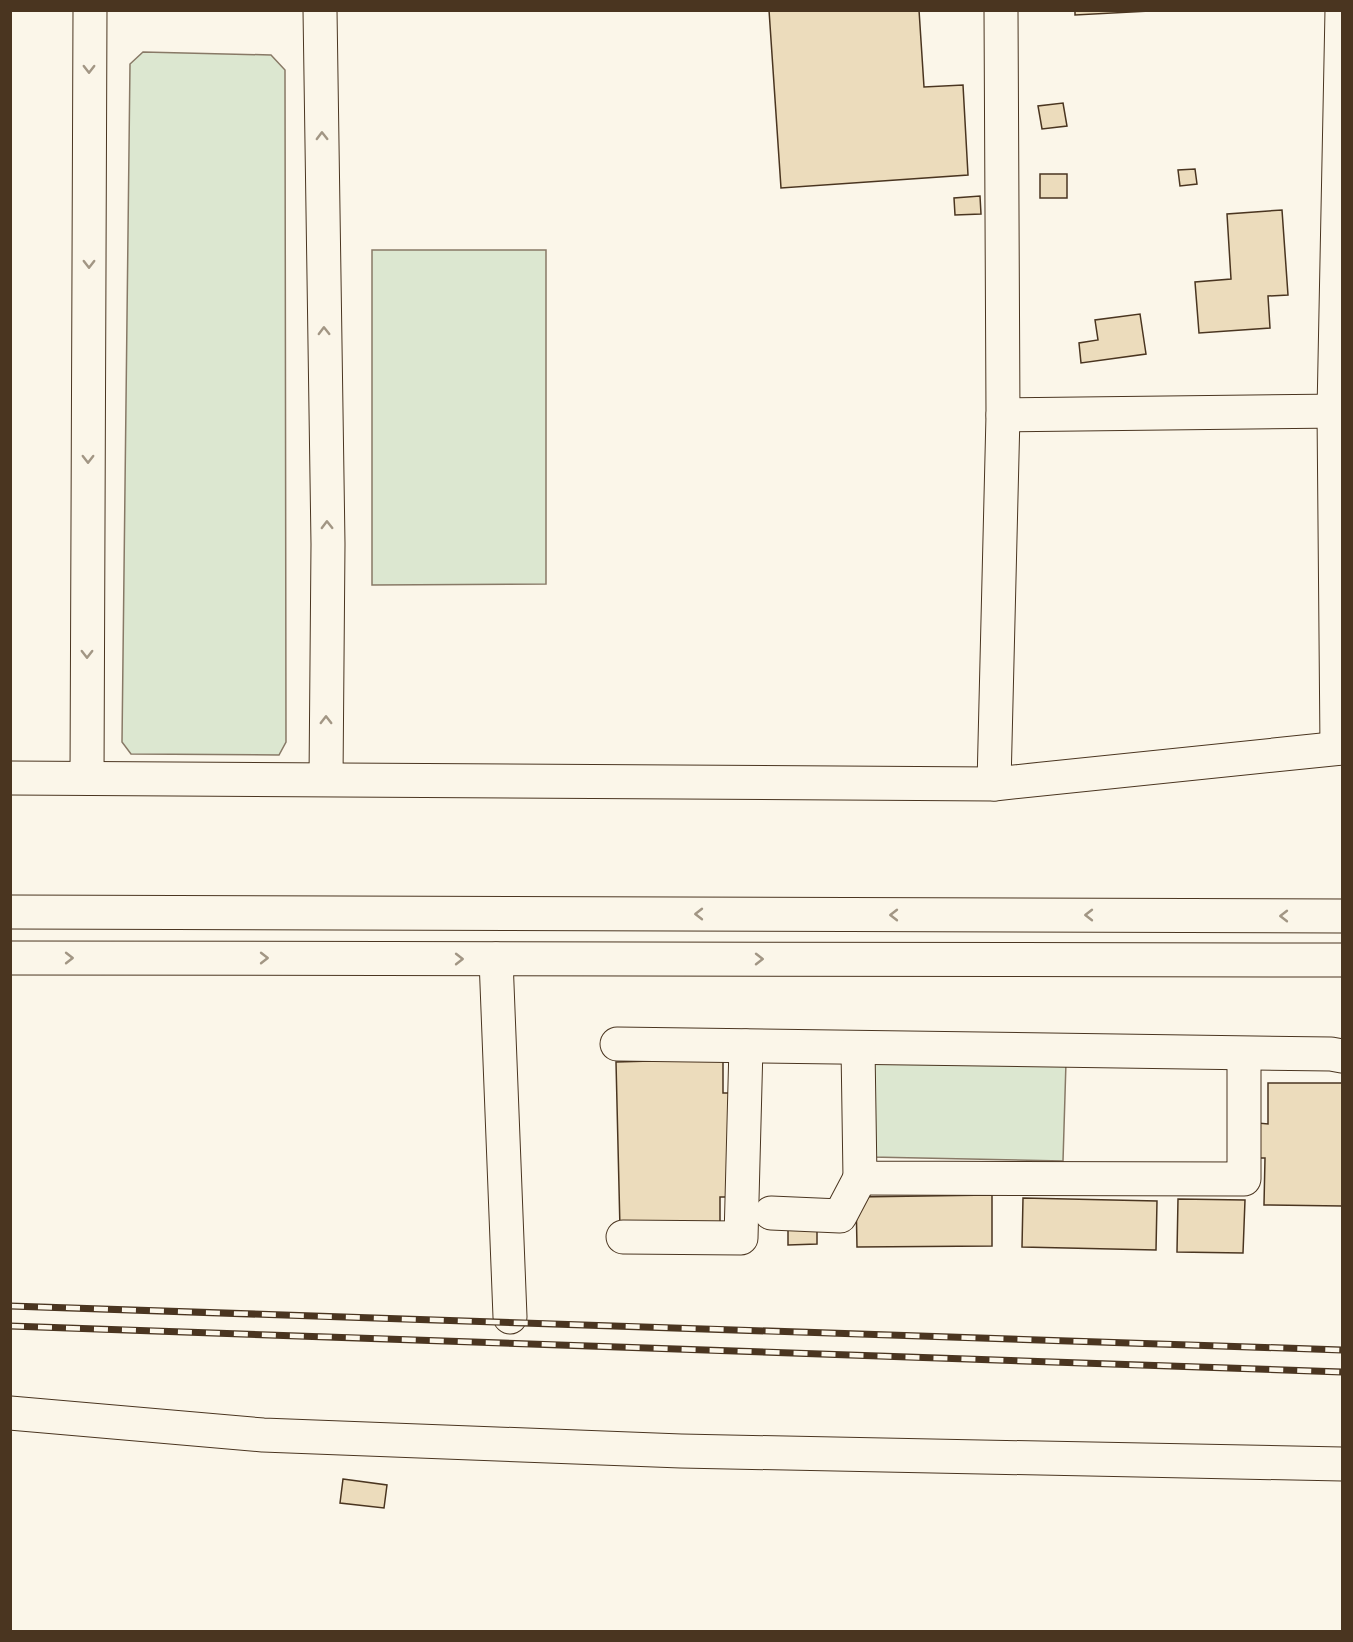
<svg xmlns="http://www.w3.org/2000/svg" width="1353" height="1642" font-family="'Fira Sans',sans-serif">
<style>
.green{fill:#dce7d0;stroke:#887966;stroke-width:1.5}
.building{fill:#ecdcbc;stroke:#4a3520;stroke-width:1.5}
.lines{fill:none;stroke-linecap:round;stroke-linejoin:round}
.minor-casing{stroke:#4a3520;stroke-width:35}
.highway-casing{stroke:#4a3520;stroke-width:35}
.minor{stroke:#fbf6e9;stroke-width:33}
.highway{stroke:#fbf6e9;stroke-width:33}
.rail-casing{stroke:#4a3520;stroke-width:7}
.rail{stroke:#fbf6e9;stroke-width:4.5;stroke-dasharray:14;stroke-linecap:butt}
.oneway{stroke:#a29684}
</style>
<rect width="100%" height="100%" fill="#fbf6e9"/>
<g class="green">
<polygon points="143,52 271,55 285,70 286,742 279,755 131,754 122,742 130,64"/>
<polygon points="372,250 546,250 546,584 372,585"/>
<polygon points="874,1059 1066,1062 1063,1161 871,1157"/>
</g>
<g class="building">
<polygon points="769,10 919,10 924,87 963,85 968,175 781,188"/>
<polygon points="1075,10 1169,10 1075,15"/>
<polygon points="1063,103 1067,126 1042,129 1038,106"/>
<polygon points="1195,169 1197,184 1180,186 1178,170"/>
<rect x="1040" y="174" width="27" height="24"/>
<polygon points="980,196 981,214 955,215 954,198"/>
<polygon points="1282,210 1288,295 1268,296 1270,328 1199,333 1195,282 1231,279 1227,214"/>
<polygon points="1140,314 1146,354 1081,363 1079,343 1098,340 1095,320"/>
<polygon points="723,1059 723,1093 731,1093 733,1197 720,1197 720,1227 620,1229 616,1062"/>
<polygon points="1268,1083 1342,1083 1342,1206 1264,1205 1265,1158 1258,1158 1258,1123 1268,1124"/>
<polygon points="992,1195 992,1246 857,1247 856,1197"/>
<polygon points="1023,1198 1157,1201 1156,1250 1022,1247"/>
<polygon points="1178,1199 1245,1200 1243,1253 1177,1252"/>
<polygon points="788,1228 817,1228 817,1244 788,1245"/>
<polygon points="343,1479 387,1485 384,1508 340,1503"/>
</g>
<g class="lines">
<g class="minor-casing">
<g id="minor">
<polyline points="320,10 328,544 326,779"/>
<polyline points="1003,415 1342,411"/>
<polyline points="1337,748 1334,411 1342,10"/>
<polyline points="10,778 994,784 1342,748"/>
<polyline points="87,778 90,10"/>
<polyline points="994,784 1003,415 1001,10"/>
<polyline points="496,959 510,1317"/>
<polyline points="617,1044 1331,1054 1342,1056"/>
<polyline points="858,1048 860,1178 1244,1179 1244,1054"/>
<polyline points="771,1213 840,1216 860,1178"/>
<polyline points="623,1237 741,1238 746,1046"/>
<polyline points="10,1413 263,1435 681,1451 1342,1464"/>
</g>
</g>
<g class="highway-casing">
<g id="highway">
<polyline points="10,912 1342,916"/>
<polyline points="10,958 1342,960"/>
</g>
</g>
<use href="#minor" class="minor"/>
<use href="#highway" class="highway"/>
<g class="rail-casing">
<g id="rail">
<polyline points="10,1306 1342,1350"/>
<polyline points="10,1326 1342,1372"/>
</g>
</g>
<use href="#rail" class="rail"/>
</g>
<defs><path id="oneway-chevron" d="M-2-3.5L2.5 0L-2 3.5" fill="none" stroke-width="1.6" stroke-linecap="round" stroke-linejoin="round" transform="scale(1.5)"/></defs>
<g class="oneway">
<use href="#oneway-chevron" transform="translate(89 69) rotate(90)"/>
<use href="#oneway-chevron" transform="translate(322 136) rotate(-91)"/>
<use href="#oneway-chevron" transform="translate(89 264) rotate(90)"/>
<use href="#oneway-chevron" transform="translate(324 331) rotate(-91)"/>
<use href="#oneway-chevron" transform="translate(88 459) rotate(90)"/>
<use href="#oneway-chevron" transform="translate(327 525) rotate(-91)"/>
<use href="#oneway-chevron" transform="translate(87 654) rotate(90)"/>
<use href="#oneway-chevron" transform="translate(326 720) rotate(-90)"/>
<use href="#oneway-chevron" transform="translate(699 914) rotate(-180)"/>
<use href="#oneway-chevron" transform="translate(894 915) rotate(-180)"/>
<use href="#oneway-chevron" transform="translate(1089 915) rotate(-180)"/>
<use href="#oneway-chevron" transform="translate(1284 916) rotate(-180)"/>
<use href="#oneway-chevron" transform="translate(69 958)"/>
<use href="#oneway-chevron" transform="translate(264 958)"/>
<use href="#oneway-chevron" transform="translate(459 959)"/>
<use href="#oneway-chevron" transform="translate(759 959)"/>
</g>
<rect width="1353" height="1642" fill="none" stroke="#4a3520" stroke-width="24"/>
</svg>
